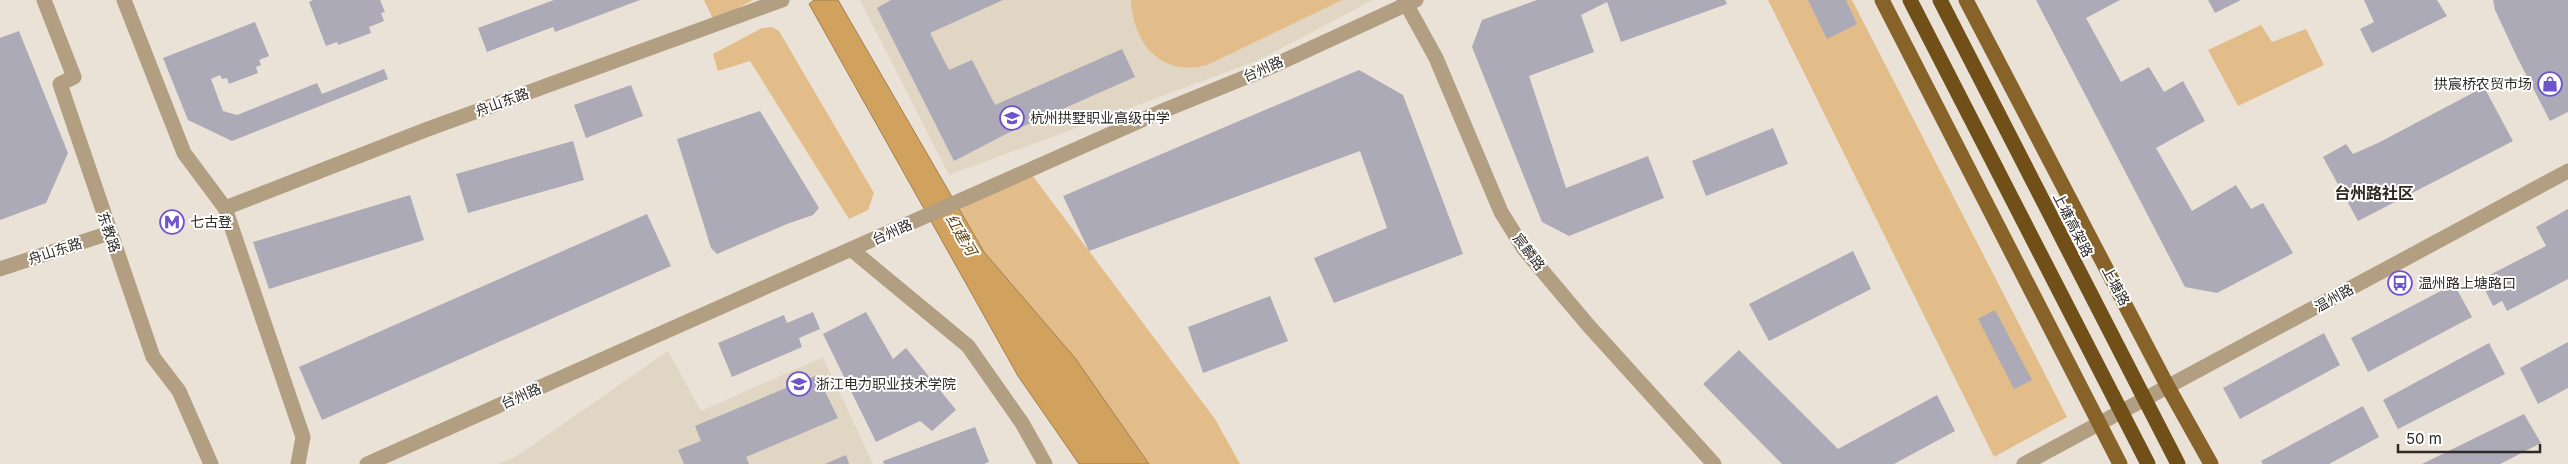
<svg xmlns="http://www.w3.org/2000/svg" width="2568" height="464" font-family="Inter,'Noto Sans SC',sans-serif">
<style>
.built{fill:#e1d5c4}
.green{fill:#e2bd89}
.water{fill:#d1a25d;stroke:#a07e4c}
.building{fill:#abaab6}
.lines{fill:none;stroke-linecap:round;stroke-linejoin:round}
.minor{stroke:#b29e81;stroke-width:15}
.major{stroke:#876229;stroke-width:15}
.highway-bridge{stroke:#704f18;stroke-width:15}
.labels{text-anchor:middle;stroke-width:4;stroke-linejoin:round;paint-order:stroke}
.street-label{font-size:14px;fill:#2d2a26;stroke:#fff}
.poi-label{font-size:14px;fill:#2d2a26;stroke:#fff;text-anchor:start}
.water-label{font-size:15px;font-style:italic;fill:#64440e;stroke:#fff}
.quarter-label{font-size:16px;font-weight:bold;fill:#2e2820;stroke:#fff}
</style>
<rect width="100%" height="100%" fill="#ebe2d7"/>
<g class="built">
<polygon points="860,0 1373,0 1259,60 949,175"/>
<polygon points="668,351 701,411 823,357 873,464 498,464 517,456"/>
</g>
<g class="green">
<polygon points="704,0 753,0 714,21"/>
<path d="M1131 0H1342L1207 65C1161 77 1133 44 1131 0Z"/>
<polygon points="1768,0 1852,0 2067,417 1994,457"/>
<polygon points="2261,25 2272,42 2306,29 2324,65 2238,106 2208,50"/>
<polygon points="772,27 779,31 874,193 868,210 849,219 750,61 718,71 713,54 762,28"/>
<polygon points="1029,171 1215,419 1240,464 1149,464 1075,358 984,252 956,204"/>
</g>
<polygon class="water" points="814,0 838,0 984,252 1075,358 1149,464 1079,464 1018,376 809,4"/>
<g class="building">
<polygon points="313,0 380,0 385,12 381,13 384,21 369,27 371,33 338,45 337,42 326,46 309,2"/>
<polygon points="554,0 640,0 555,32 553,27 487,52 478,28"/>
<polygon points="891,0 1003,0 930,33 949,70 972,60 995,105 1122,49 1135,77 1008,133 954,161 877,8"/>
<polygon points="1537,0 1725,0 1727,4 1621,42 1607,2 1581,15 1594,52 1529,76 1566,188 1648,156 1664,198 1569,236 1542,222 1472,47 1482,20"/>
<polygon points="1808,0 1846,0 1857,24 1827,39"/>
<polygon points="2036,0 2120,0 2086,18 2121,82 2149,67 2164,92 2183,81 2205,121 2156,148 2192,211 2236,185 2251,209 2263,203 2293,253 2217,293 2185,287"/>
<polygon points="2208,0 2241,0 2215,13"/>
<polygon points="2364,0 2437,0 2447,16 2372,53 2360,29 2374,22"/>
<polygon points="2493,0 2568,0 2568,112 2550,121 2517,57 2495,10"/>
<polygon points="255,22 269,56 259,60 261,65 256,67 258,73 229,84 227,78 222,79 220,75 211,79 223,111 237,115 317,83 322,94 384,69 388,79 232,141 188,120 163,58"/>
<polygon points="19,31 68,153 46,203 0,220 0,38"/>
<polygon points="1359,70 1403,95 1463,254 1334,303 1314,258 1387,228 1360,151 1089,251 1063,196"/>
<polygon points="631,85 643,116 586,138 574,105"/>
<polygon points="2484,87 2513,141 2358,221 2323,157 2346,144 2353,154 2378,143"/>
<polygon points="760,111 819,208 813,215 787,224 717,254 711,248 677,139"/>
<polygon points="1773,128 1788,164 1706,196 1692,161"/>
<polygon points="573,141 584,180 468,213 456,174"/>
<polygon points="410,195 424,240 269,289 253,242"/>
<polygon points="2568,209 2568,279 2507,311 2502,301 2493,306 2480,280 2546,246 2536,227"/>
<polygon points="647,214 671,266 322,420 299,367"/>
<polygon points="1853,251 1871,289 1769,341 1749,304"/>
<polygon points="2454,284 2472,317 2368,372 2351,338"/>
<polygon points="1270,296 1288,341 1203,373 1188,327"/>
<polygon points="1995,310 2032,380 2014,389 1978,319"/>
<polygon points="813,312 820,329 799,338 802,347 732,377 718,343 784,315 787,323"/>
<polygon points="866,312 893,359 906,348 956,410 932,431 920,421 876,442 823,334"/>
<polygon points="2324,333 2340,365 2240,419 2223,388"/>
<polygon points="2568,342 2568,388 2538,404 2520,368"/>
<polygon points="2489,343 2505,374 2398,429 2383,400"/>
<polygon points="1739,350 1838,449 1937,395 1955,431 1894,464 1782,464 1703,384"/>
<polygon points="817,375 838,418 746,457 749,464 684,464 678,450 701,441 695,426"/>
<polygon points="2363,406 2379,437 2329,464 2263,464 2261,461"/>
<polygon points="2524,414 2541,443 2500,464 2422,464"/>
<polygon points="975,427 989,462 984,464 884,464 883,461"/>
<polygon points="846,455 849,464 825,464"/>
</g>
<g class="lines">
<g class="minor">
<polyline points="44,0 74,77 60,84 153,357 179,391 211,464"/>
<polyline points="124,0 184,153 225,208 303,437 298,464"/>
<polyline points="1404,0 1436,58 1501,212 1524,249 1588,325 1714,464"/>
<polyline points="225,208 428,129 782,0"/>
<polyline points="852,250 968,346 1022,423 1045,464"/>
<polyline points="0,269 109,233"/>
<polyline points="367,464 1160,112 1266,69 1416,0"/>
<polyline points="2024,464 2568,171"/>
</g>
<g class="major">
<polyline points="1882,0 2120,464"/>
<polyline points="1966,0 2168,387 2211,464"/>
</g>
<g class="highway-bridge">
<polyline points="1910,0 2148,464"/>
<polyline points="1940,0 2178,464"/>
</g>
</g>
<defs>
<g id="shop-ring" transform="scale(1.25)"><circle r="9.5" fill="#fff" stroke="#6e54cd" stroke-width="1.5"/><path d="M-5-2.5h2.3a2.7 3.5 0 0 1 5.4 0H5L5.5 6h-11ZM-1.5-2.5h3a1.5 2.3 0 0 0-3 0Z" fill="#6e54cd"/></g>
<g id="school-ring" transform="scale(1.25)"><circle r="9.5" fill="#fff" stroke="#6e54cd" stroke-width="1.5"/><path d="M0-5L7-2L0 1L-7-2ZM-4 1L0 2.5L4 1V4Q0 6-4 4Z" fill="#6e54cd"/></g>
<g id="metro-ring" transform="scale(1.25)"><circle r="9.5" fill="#fff" stroke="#6e54cd" stroke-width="1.5"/><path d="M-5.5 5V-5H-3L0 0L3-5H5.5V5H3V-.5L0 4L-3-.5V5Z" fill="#6e54cd"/></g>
<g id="bus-ring" transform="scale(1.25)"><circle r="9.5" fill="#fff" stroke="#6e54cd" stroke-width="1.5"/><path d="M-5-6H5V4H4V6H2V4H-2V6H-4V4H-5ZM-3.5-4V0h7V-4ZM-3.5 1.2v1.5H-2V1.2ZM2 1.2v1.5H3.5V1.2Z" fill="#6e54cd"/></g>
<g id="university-ring" transform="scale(1.25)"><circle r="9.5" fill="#fff" stroke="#6e54cd" stroke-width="1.5"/><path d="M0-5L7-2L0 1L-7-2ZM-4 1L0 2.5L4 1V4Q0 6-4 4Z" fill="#6e54cd"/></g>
</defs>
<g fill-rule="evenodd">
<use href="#shop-ring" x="2550" y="84"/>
<use href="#school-ring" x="1012" y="118"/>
<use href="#metro-ring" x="172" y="222"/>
<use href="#bus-ring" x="2400" y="283"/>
<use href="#university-ring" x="799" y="384"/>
</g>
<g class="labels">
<g class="street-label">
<text transform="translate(1263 69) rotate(-24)" y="5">台州路</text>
<text transform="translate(502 102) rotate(-20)" y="5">舟山东路</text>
<text transform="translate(2073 225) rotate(63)" y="5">上塘高架路</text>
<text transform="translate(109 232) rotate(71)" y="5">东教路</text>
<text transform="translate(892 232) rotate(-24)" y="5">台州路</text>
<text transform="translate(55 251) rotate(-18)" y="5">舟山东路</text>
<text transform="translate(1529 252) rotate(53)" y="5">宸麟路</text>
<text transform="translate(2116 286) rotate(62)" y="5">上塘路</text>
<text transform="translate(2334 298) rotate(-29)" y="5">温州路</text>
<text transform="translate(521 396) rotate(-24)" y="5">台州路</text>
</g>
<g class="poi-label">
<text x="2532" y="89" text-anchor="end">拱宸桥农贸市场</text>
<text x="1030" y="123">杭州拱墅职业高级中学</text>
<text x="190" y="227">七古登</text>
<text x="2418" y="288">温州路上塘路口</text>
<text x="816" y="389">浙江电力职业技术学院</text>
</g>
<g class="water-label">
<text transform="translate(961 235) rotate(59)" y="5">红建河</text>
</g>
<g class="quarter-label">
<text x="2374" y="199">台州路社区</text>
</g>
</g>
<path d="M2398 444v8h142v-8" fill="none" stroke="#2d2a26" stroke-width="2.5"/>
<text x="2406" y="444" font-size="15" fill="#2d2a26" stroke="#ffffff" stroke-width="4" paint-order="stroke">50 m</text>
</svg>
